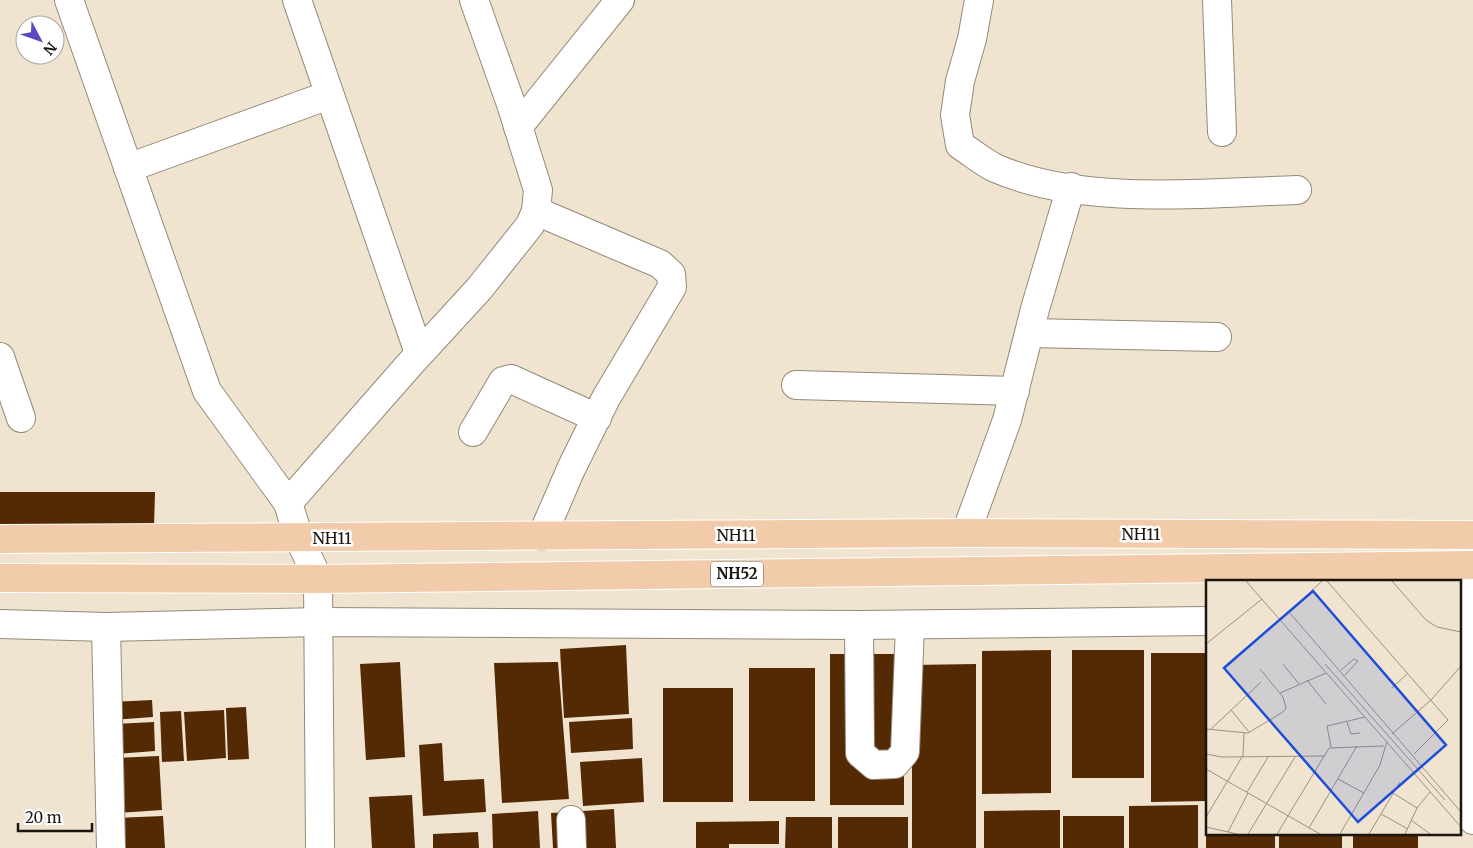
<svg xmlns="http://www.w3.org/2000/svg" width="1473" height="848" font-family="Merriweather,serif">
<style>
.building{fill:#532a03}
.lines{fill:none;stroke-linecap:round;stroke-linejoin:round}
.minor-casing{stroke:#948978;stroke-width:30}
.highway-casing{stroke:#fff;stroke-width:30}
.minor{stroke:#fff;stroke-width:28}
.highway{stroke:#f2cbaa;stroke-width:28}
.labels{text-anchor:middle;stroke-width:5;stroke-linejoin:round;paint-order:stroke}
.shield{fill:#fff;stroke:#5f5c57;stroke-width:1}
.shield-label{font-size:15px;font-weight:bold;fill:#1a160f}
.street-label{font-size:16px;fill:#1a160f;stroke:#fff}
.inset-road{fill:none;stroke:#9a9283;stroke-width:1}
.view{fill:#1d4ed8;fill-opacity:0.15;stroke:#1d4ed8;stroke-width:2.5}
.inset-edge{fill:none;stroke:#1a160f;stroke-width:2.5}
</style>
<rect width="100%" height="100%" fill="#f0e4d1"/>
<g class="building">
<polygon points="0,492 155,492 154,527 0,526"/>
<polygon points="626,645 629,714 564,718 560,649"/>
<polygon points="1051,650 1051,793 982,794 982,651"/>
<rect x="1072" y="650" width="72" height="128"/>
<polygon points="1151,653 1207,653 1207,801 1151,802"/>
<rect x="830" y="654" width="74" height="151"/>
<polygon points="400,662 405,757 366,760 360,664"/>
<polygon points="558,662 569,799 502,803 494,663"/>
<polygon points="976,664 976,848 912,848 912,665"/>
<rect x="749" y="668" width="66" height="133"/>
<rect x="663" y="688" width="70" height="114"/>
<polygon points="152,700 153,717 112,720 111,702"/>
<polygon points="246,707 249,759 228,760 226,708"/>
<polygon points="224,710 226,758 187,761 184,712"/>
<polygon points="181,711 184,761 162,762 160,712"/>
<polygon points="632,718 633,749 571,753 569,722"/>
<polygon points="154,722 155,751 116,754 114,724"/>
<polygon points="442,743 444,781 484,779 486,812 423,816 419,745"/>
<polygon points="159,756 162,810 118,813 115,758"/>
<polygon points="642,758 644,802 583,806 580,762"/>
<polygon points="412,795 415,848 372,848 369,797"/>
<polygon points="1198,805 1198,848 1129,848 1129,806"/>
<polygon points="614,809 616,848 553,848 551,813"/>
<polygon points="1060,810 1060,848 984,848 984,811"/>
<polygon points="538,811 540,848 493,848 492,814"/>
<polygon points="163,816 165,848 116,848 115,818"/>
<rect x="1063" y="816" width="61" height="32"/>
<polygon points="786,817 832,817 832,848 785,848"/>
<rect x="838" y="817" width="70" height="31"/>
<polygon points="779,821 779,844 729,844 729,848 696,848 696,822"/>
<polygon points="478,832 479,848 433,848 433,834"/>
<rect x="1206" y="834" width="69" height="14"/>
<rect x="1279" y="834" width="63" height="14"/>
<rect x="1353" y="834" width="65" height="14"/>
</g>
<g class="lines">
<g class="minor-casing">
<g id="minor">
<polyline points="69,0 207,391 288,503 299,538 318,579 320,848"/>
<polyline points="297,0 419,353"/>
<path d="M979 0 972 39 960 81 955 115 960 145C971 152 983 162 995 168 1082 206 1204 193 1297 190"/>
<polyline points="1217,0 1222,132"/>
<polyline points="518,127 620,0"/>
<polyline points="128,168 329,95"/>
<polyline points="536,211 660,264 671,274 672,287 606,398 571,469 542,536"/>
<polyline points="1030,333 1217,337"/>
<polyline points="0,357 21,418"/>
<polyline points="796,385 1015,391"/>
<polyline points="473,432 503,381 511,379 597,418"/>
<polyline points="288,503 410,364 479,289 530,225 536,211 538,190 511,104 474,0"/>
<polyline points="966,533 1007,420 1035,309 1071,187"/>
<polyline points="1468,535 1473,820"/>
<polyline points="0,624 106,627 320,622 859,625 1207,621"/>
<polyline points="859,625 860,753 874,765 895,764 905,752 910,625"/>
<polyline points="106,627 111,848"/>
<polyline points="571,820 572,848"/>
</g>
</g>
<g class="highway-casing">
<g id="highway">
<polyline points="0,539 966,533 1473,535"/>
<polyline points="0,578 318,579 1473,565"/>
</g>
</g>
<use href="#minor" class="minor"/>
<use href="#highway" class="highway"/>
</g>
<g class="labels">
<rect class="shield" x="711" y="561.5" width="52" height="25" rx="4"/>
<g class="shield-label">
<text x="737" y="579">NH52</text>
</g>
<g class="street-label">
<text x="1141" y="540">NH11</text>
<text x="736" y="541">NH11</text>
<text x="332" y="544">NH11</text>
</g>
</g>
<g transform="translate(1206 580)">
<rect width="255" height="255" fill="#f0e4d1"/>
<path class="inset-road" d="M40 1 255 247M121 1 242 140 208 174M186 1 220 40 231 47 255 52M83 32 255 232M75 40 116 1M0 64 56 19M77 84 93 104M119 84 239 220M135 90 148 79 152 81 139 95M101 100 120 124M186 108 202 93M74 113 120 93M25 130 43 152M141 142 145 154 154 153M0 149 42 153 77 132 80 128 77 117 54 89M4 150 55 102M186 154 225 120 255 86M125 167 121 146 159 137M0 174 16 177 118 176M37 177 38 153M0 189 114 254M132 199 158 213M41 212 62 177M187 213 211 228M175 234 202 249M0 237 36 177M205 240 224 254M0 247 31 254M103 248 151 166M22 252 42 213M42 254 89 177M71 254 123 168 178 166M134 254 174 185 181 161M163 254 194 202M199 254 211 228 224 212"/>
<path class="view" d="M107 11 240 165 152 242 18 88Z"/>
<rect width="255" height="255" class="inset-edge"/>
</g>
<g transform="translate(40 40) rotate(131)"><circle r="24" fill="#ffffff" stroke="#a3a29f"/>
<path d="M0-4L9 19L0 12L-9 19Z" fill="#5a4ac2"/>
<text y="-8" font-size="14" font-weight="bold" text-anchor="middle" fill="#1a160f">N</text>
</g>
<path d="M18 823v8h74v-8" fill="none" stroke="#1a160f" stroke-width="2.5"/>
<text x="25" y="823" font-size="15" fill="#1a160f" stroke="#ffffff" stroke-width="4" paint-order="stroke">20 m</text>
</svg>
